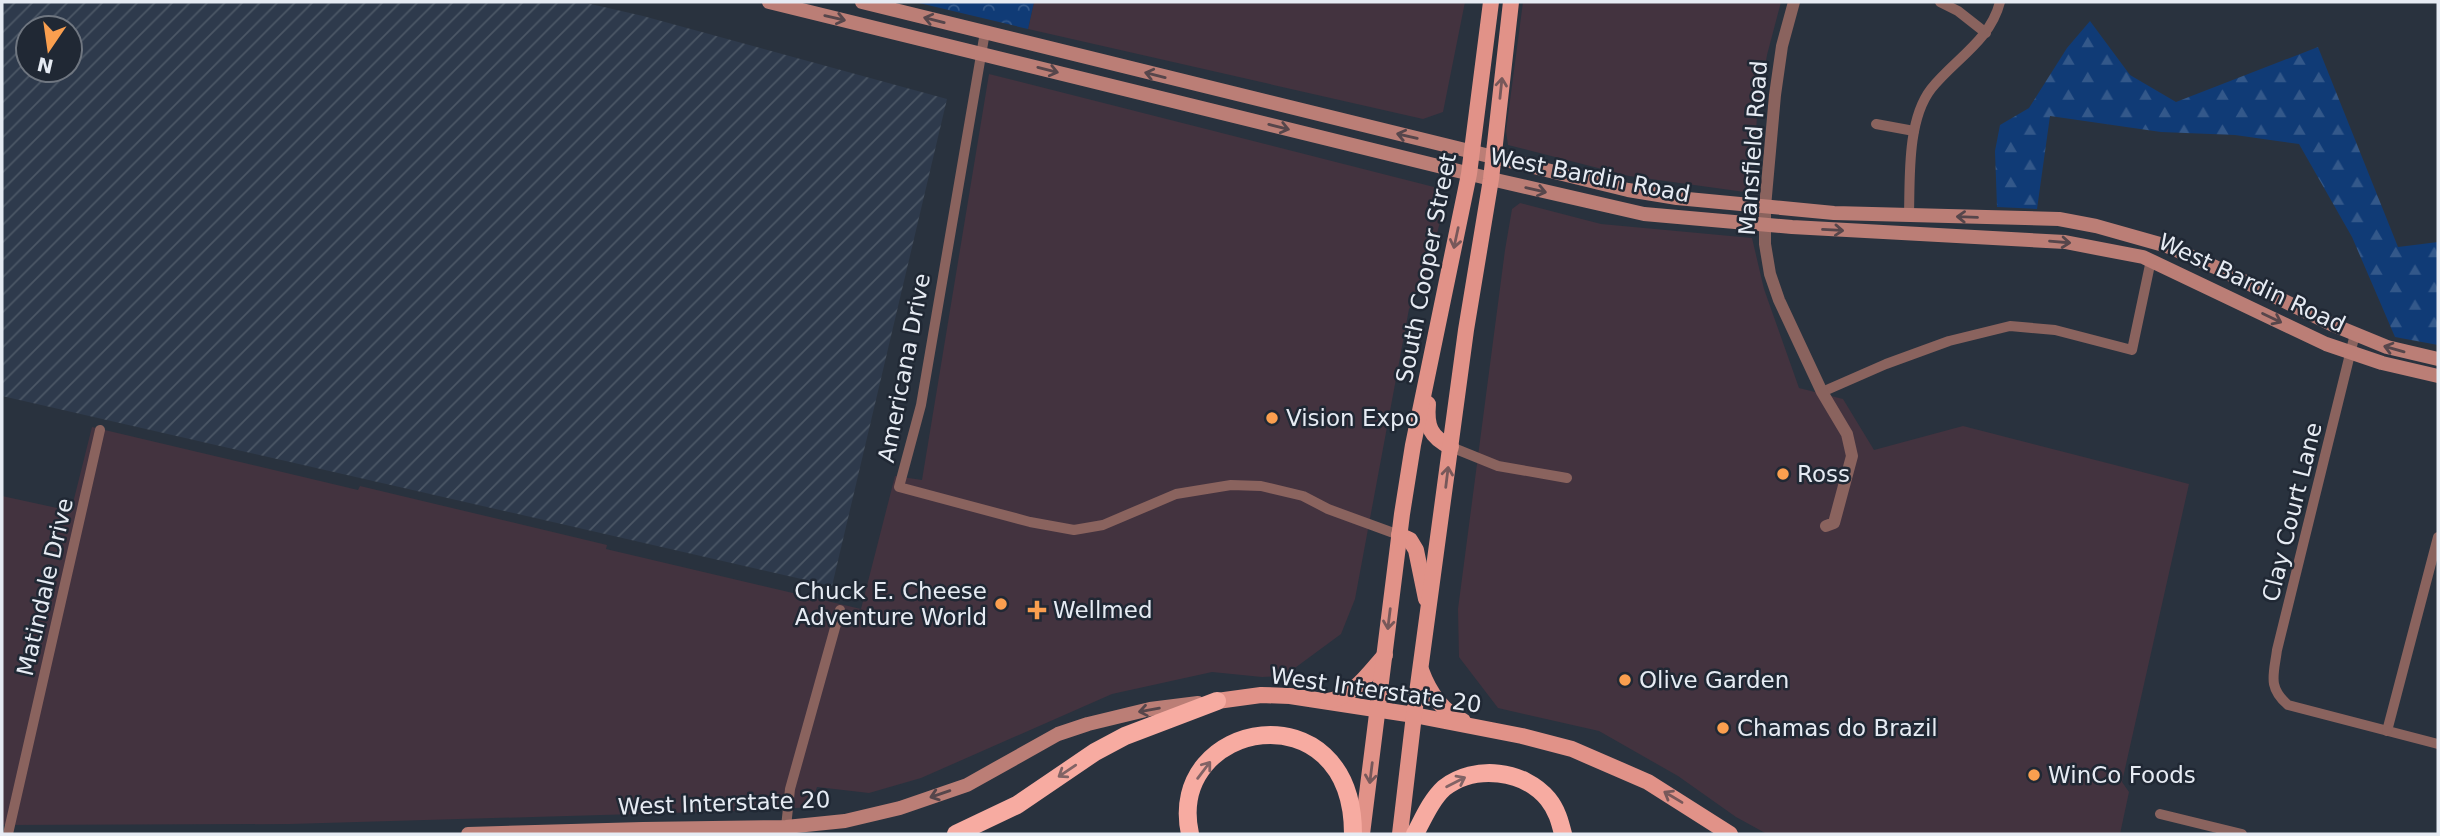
<svg xmlns="http://www.w3.org/2000/svg" width="2440" height="836" font-family="'DejaVu Sans',sans-serif">
<style>
.commercial{fill:#43333f}
.industrial{fill:url(#industrial-furrows);fill-rule:evenodd}
.forest{fill:url(#forest-firs)}
.park{fill:url(#park-crowns)}
.lines{fill:none;stroke-linecap:round;stroke-linejoin:round}
.minor{stroke:#8a635e;stroke-width:10}
.tertiary{stroke:#8a635e;stroke-width:12}
.secondary{stroke:#bb7e76;stroke-width:14}
.primary{stroke:#e19288;stroke-width:16}
.motorway{stroke:#f7aba1;stroke-width:18}
.oneway{stroke:#56464b}
.oneway2{stroke:#77585a}
.oneway3{stroke:#816365}
.poi-dot{fill:#fa9f4f;stroke:#202834;stroke-width:2.5}
.labels{text-anchor:middle;stroke-width:5;stroke-linejoin:round;paint-order:stroke}
.street-label{font-size:23px;fill:#e6ebf3;stroke:#202834}
.poi-label{font-size:23px;fill:#e6ebf3;stroke:#202834;text-anchor:start}
</style>
<defs>
<pattern id="industrial-furrows" width="10" height="10" patternUnits="userSpaceOnUse" patternTransform="scale(1.75)"><rect width="10" height="10" fill="#2e3a4c"/><path d="M-1 1l2-2M0 10L10 0M9 11l2-2" fill="none" stroke="#4c5766"/></pattern>
<pattern id="forest-firs" width="22" height="20" patternUnits="userSpaceOnUse" patternTransform="scale(1.75)"><rect width="22" height="20" fill="#103b76"/><path d="M5 1l3.5 6h-7zM16 11l3.5 6h-7z" fill="#33588a"/></pattern>
<pattern id="park-crowns" width="20" height="18" patternUnits="userSpaceOnUse" patternTransform="scale(1.75)"><rect width="20" height="18" fill="#103b76"/><path d="M2 6a3 3 0 1 1 6 0M12 15a3 3 0 1 1 6 0" fill="none" stroke="#33588a"/></pattern>
</defs>
<rect width="100%" height="100%" fill="#29323e"/>
<g class="commercial">
<polygon points="1034,2 1465,2 1443,112 1423,119 1028,29"/>
<polygon points="1523,2 1781,2 1767,55 1757,116 1752,193 1629,176 1508,145 1506,131"/>
<polygon points="989,74 1434,187 1439,203 1440,222 1424,284 1409,309 1355,599 1341,634 1284,676 1262,677 1212,672 1112,694 921,778 869,793 817,787 810,807 769,810 290,824 2,825 2,496 71,511 92,427 358,490 360,486 607,545 606,549 861,609 895,476 922,480"/>
<polygon points="1520,203 1601,224 1752,238 1764,289 1799,388 1843,399 1874,450 1963,426 2189,484 2122,782 2129,792 2120,834 1767,834 1736,817 1678,776 1599,731 1498,708 1459,657 1458,609 1505,250 1512,209"/>
</g>
<path class="industrial" d="M2 2H582L643 16 947 99 832 586 2 396ZM28 28H70V70H28Z"/>
<polygon class="forest" points="2090,21 2130,75 2176,102 2318,47 2398,247 2438,242 2438,345 2395,337 2352,237 2299,144 2235,135 2161,132 2050,116 2037,209 1997,207 1995,151 2000,125 2029,108 2067,48"/>
<polygon class="park" points="915,2 1034,2 1028,29"/>
<g class="lines">
<g class="minor">
<polyline points="1940,2 1958,11 1986,33"/>
<polyline points="985,32 921,405 899,487 1030,522 1074,530 1103,525 1176,494 1231,485 1261,486 1303,496 1328,509 1399,535"/>
<polyline points="1876,124 1914,131"/>
<path d="M1909 215C1910 178 1907 120 1931 89 1955 59 1990 41 2000 2"/>
<path d="M2355 334 2277 650C2274 674 2267 687 2288 705L2438 744"/>
<polyline points="1822,392 1886,364 1949,341 2010,326 2055,330 2132,350 2151,260"/>
<polyline points="1451,447 1498,466 1567,478"/>
<polyline points="2387,731 2438,537"/>
<polyline points="2160,814 2242,834"/>
<polyline points="786,827 790,789 840,610"/>
<polyline points="8,834 100,430"/>
</g>
<polyline class="tertiary" points="1794,2 1782,46 1775,95 1765,207 1765,244 1770,274 1779,300 1822,392 1847,434 1852,456 1834,523 1826,526"/>
<g class="secondary">
<polyline points="769,2 1491,179 1644,214 1792,227 2065,242 2143,257 2326,344 2382,363 2438,376"/>
<polyline points="862,2 1628,190 1677,198 1834,213 2059,219 2096,226 2167,246 2215,267 2331,324 2387,347 2438,359"/>
<polyline points="468,834 643,829 786,827 845,821 900,808 967,785 1058,734 1088,724 1150,709 1198,703"/>
</g>
<g class="primary">
<path d="M1428 404C1426 426 1430 437 1451 447"/>
<polyline points="1399,535 1410,540 1416,550 1426,599"/>
<path d="M1421 670C1429 692 1441 711 1463 721"/>
<polyline points="1217,701 1261,695 1290,696 1414,715 1522,736 1572,749 1648,782 1730,834"/>
<path d="M1328 701C1353 697 1369 673 1385 655"/>
<polyline points="1362,834 1402,514 1413,445 1469,174 1491,2"/>
<polyline points="1400,834 1414,715 1466,330 1491,179 1511,2"/>
</g>
<g class="motorway">
<polyline points="956,834 1017,805 1095,752 1125,736 1217,701"/>
<path d="M1190 834C1165 719 1353 686 1353 834"/>
<path d="M1415 834C1423 819 1431 800 1444 788 1475 764 1524 770 1548 799 1557 810 1560 822 1563 834"/>
</g>
</g>
<defs><path id="oneway-shaft" d="M-6 0H5M1.5-3L5.5 0L1.5 3" fill="none" stroke-width="1.6" stroke-linecap="round" stroke-linejoin="round" transform="scale(1.75)"/></defs>
<g class="oneway">
<use href="#oneway-shaft" transform="translate(835 18) rotate(13)"/>
<use href="#oneway-shaft" transform="translate(934 20) rotate(-166)"/>
<use href="#oneway-shaft" transform="translate(1048 70) rotate(14)"/>
<use href="#oneway-shaft" transform="translate(1155 75) rotate(-166)"/>
<use href="#oneway-shaft" transform="translate(1279 127) rotate(14)"/>
<use href="#oneway-shaft" transform="translate(1407 136) rotate(-167)"/>
<use href="#oneway-shaft" transform="translate(1536 190) rotate(13)"/>
<use href="#oneway-shaft" transform="translate(1967 217) rotate(-178)"/>
<use href="#oneway-shaft" transform="translate(1833 230) rotate(3)"/>
<use href="#oneway-shaft" transform="translate(2060 242) rotate(5)"/>
<use href="#oneway-shaft" transform="translate(2272 318) rotate(26)"/>
<use href="#oneway-shaft" transform="translate(2394 349) rotate(-164)"/>
<use href="#oneway-shaft" transform="translate(1149 710) rotate(170)"/>
<use href="#oneway-shaft" transform="translate(940 794) rotate(161)"/>
</g>
<g class="oneway2">
<use href="#oneway-shaft" transform="translate(1501 88) rotate(-84)"/>
<use href="#oneway-shaft" transform="translate(1456 238) rotate(102)"/>
<use href="#oneway-shaft" transform="translate(1447 477) rotate(-83)"/>
<use href="#oneway-shaft" transform="translate(1389 619) rotate(97)"/>
<use href="#oneway-shaft" transform="translate(1371 773) rotate(97)"/>
<use href="#oneway-shaft" transform="translate(1673 797) rotate(-149)"/>
</g>
<g class="oneway3">
<use href="#oneway-shaft" transform="translate(1204 770) rotate(-53)"/>
<use href="#oneway-shaft" transform="translate(1067 771) rotate(146)"/>
<use href="#oneway-shaft" transform="translate(1456 782) rotate(-27)"/>
</g>
<g class="poi-dot">
<circle cx="1272" cy="418" r="7"/>
<circle cx="1783" cy="474" r="7"/>
<circle cx="1001" cy="604" r="7"/>
<path d="M1033.5 599.5h7v7h7v7h-7v7h-7v-7h-7v-7h7z"/>
<circle cx="1625" cy="680" r="7"/>
<circle cx="1723" cy="728" r="7"/>
<circle cx="2034" cy="775" r="7"/>
</g>
<g class="labels">
<g class="street-label">
<text transform="translate(1753 148) rotate(-86)" y="8">Mansfield Road</text>
<text transform="translate(1590 175) rotate(11)" y="8">West Bardin Road</text>
<text transform="translate(1426 268) rotate(-79)" y="8">South Cooper Street</text>
<text transform="translate(2252 283) rotate(25)" y="8">West Bardin Road</text>
<text transform="translate(904 368) rotate(-79)" y="8">Americana Drive</text>
<text transform="translate(2292 512) rotate(-76)" y="8">Clay Court Lane</text>
<text transform="translate(45 587) rotate(-77)" y="8">Matindale Drive</text>
<text transform="translate(1376 690) rotate(8)" y="8">West Interstate 20</text>
<text transform="translate(724 803) rotate(-2)" y="8">West Interstate 20</text>
</g>
<g class="poi-label">
<text x="1286" y="426">Vision Expo</text>
<text x="1797" y="482">Ross</text>
<text x="987" y="599" text-anchor="end">Chuck E. Cheese<tspan x="987" dy="26">Adventure World</tspan></text>
<text x="1053" y="618">Wellmed</text>
<text x="1639" y="688">Olive Garden</text>
<text x="1737" y="736">Chamas do Brazil</text>
<text x="2048" y="783">WinCo Foods</text>
</g>
</g>
<rect width="2440" height="836" fill="none" stroke="#e6ebf3" stroke-width="7"/>
<g transform="translate(49 49) rotate(193)"><circle r="33" fill="#202834" stroke="#6f7680" stroke-width="2"/>
<path d="M0-5L12 26L0 18L-12 26Z" fill="#fa9f4f"/>
<text y="-10" font-size="19" font-weight="bold" text-anchor="middle" fill="#e6ebf3">N</text>
</g>
</svg>
